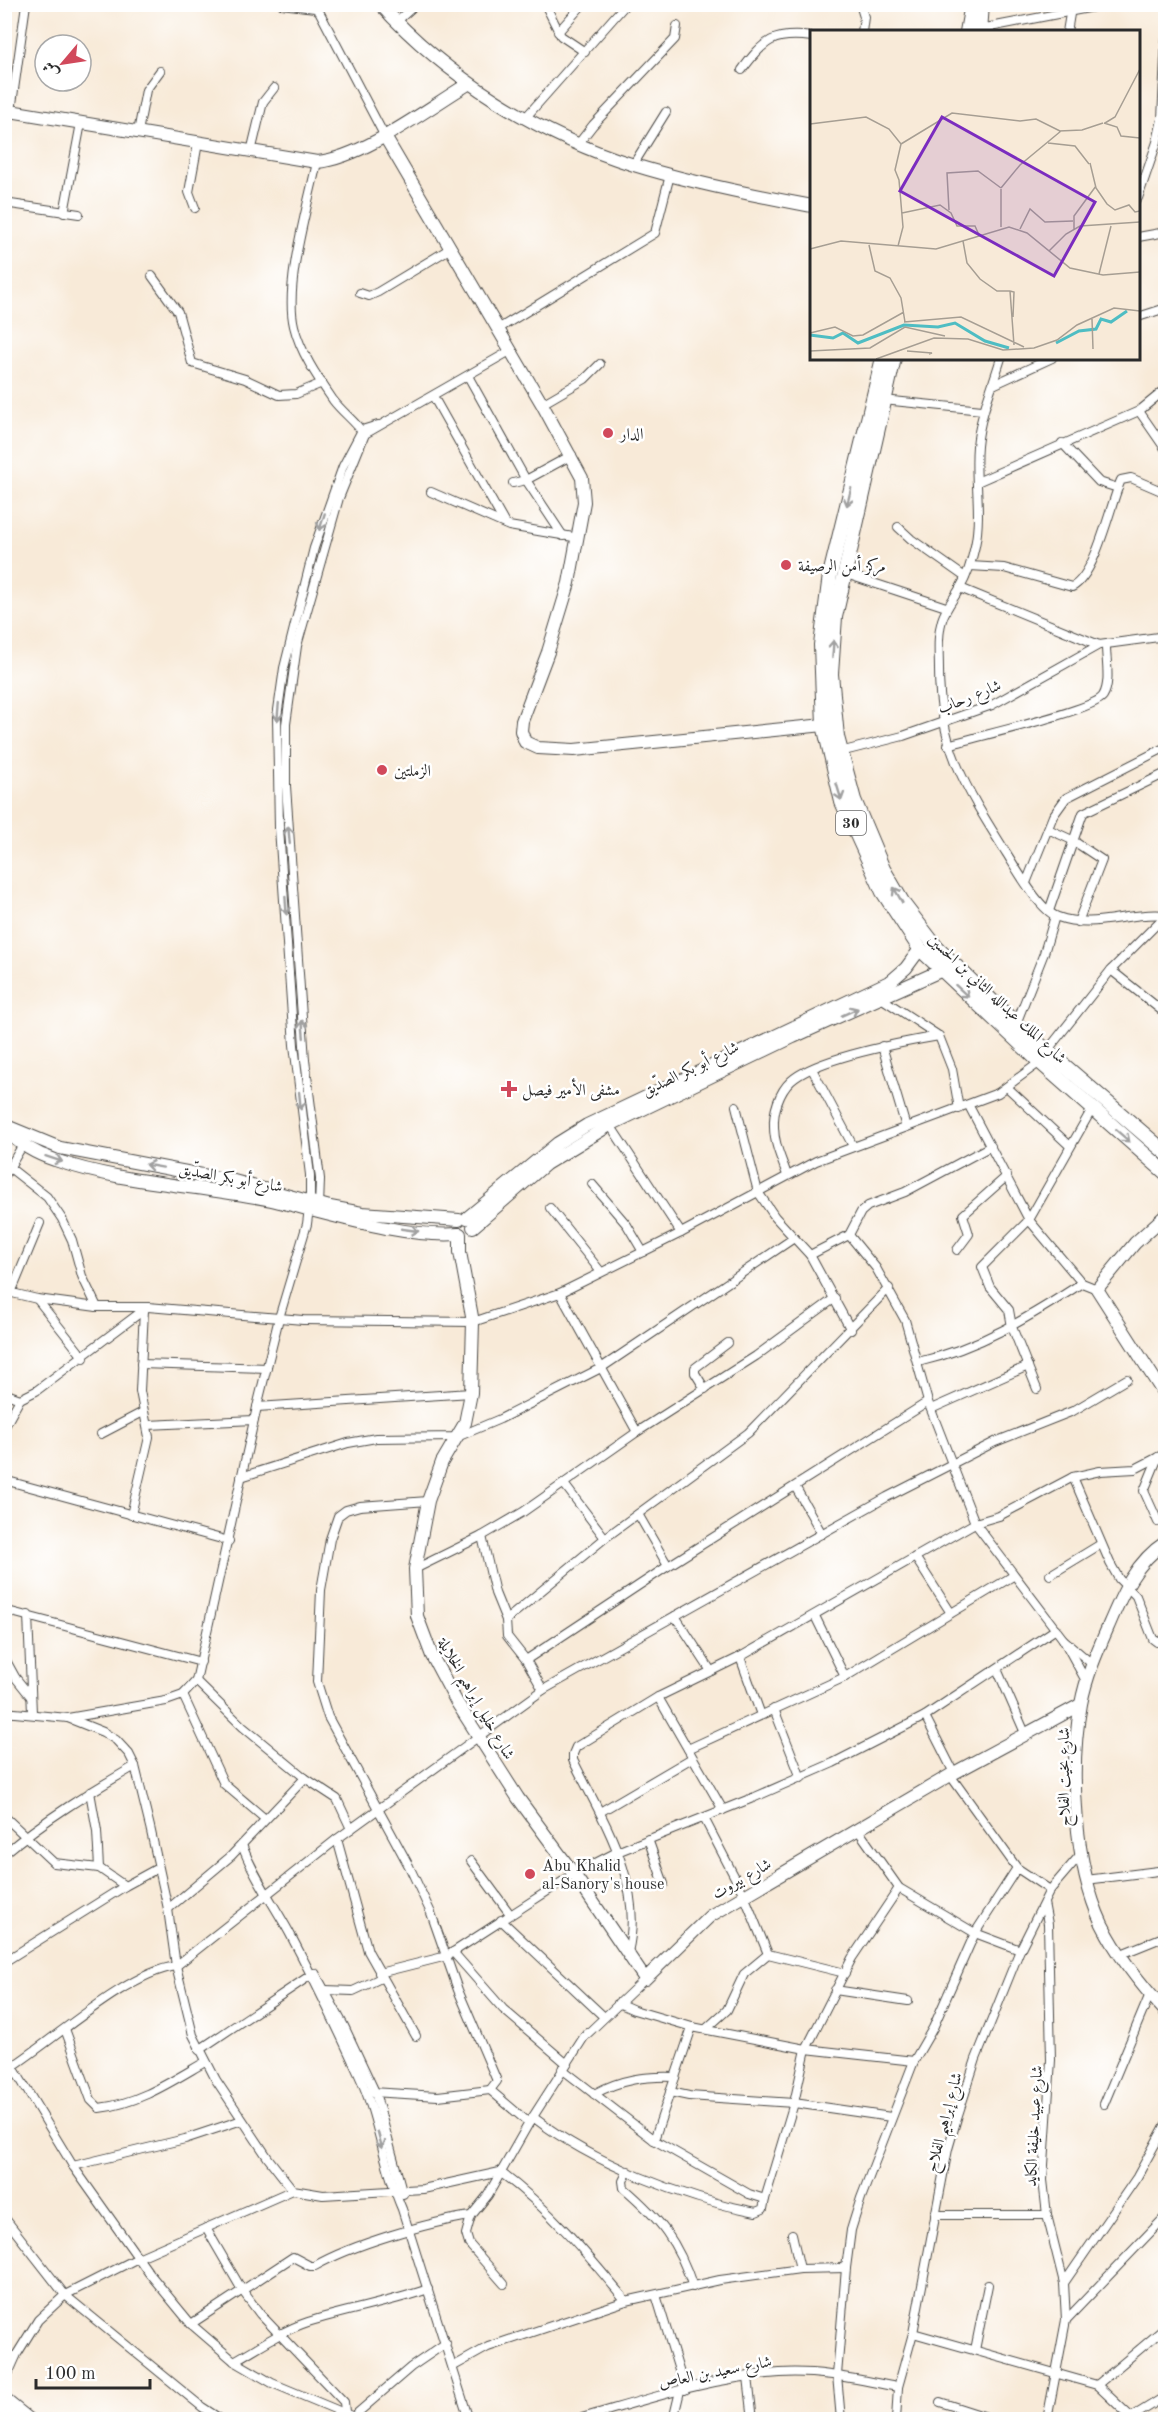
<svg xmlns="http://www.w3.org/2000/svg" width="1170" height="2424" font-family="'Old Standard TT',Amiri,serif">
<style>
.lines{fill:none;stroke-linecap:round;stroke-linejoin:round}
.street-casing{stroke:#4a4845;stroke-width:10}
.secondary-casing{stroke:#4a4845;stroke-width:14}
.primary-casing{stroke:#4a4845;stroke-width:16}
.street{stroke:#fff;stroke-width:8}
.secondary{stroke:#fff;stroke-width:12}
.primary{stroke:#fff;stroke-width:14}
.oneway{stroke:#a0a0a0}
.poi-dot{fill:#d1495b;stroke:#fff;stroke-width:2}
.labels{text-anchor:middle;stroke-width:5;stroke-linejoin:round;paint-order:stroke}
.shield{fill:#fff;stroke:#6b6b6b;stroke-width:1.5}
.shield-label{font-size:15px;font-weight:bold;fill:#2b2b2b}
.poi-label{font-size:16px;fill:#2b2b2b;stroke:#fff;text-anchor:start}
.street-label{font-size:16px;fill:#2b2b2b;stroke:#fff}
.inset-river{fill:none;stroke:#4ebdc3;stroke-width:3}
.inset-road{fill:none;stroke:#a69e93;stroke-width:1.5}
.view{fill:#7b2cbf;fill-opacity:0.15;stroke:#7b2cbf;stroke-width:3}
.inset-edge{fill:none;stroke:#2b2b2b;stroke-width:3}
</style>
<rect width="100%" height="100%" fill="#fff"/>
<filter id="ink" filterUnits="userSpaceOnUse"><feTurbulence type="fractalNoise" baseFrequency=".0167" numOctaves="2"/><feDisplacementMap in="SourceGraphic" scale="12" xChannelSelector="R" yChannelSelector="G"/><feConvolveMatrix kernelMatrix="1 2 1 2 8 2 1 2 1" color-interpolation-filters="sRGB"/></filter>
<filter id="wash" filterUnits="userSpaceOnUse"><feTurbulence type="fractalNoise" baseFrequency=".008" numOctaves="4" result="noise"/><feDisplacementMap in="SourceGraphic" scale="24" xChannelSelector="R" yChannelSelector="G"/><feGaussianBlur stdDeviation="1.35" result="paint"/><feColorMatrix in="noise" values="0 0 0 0 0 0 0 0 0 0 0 0 0 0 0 0 0 1.4 0 .05"/><feComposite in="paint" operator="in"/></filter>
<g filter="url(#wash)">
<rect width="100%" height="100%" fill="#f8ead8"/>
</g>
<g filter="url(#ink)">
<g class="lines">
<g class="street-casing">
<g id="street">
<polyline points="281,4 315,8 319,11 384,135"/>
<polyline points="545,4 561,36 585,52"/>
<polyline points="860,4 864,17 862,32"/>
<polyline points="396,22 416,4"/>
<polyline points="980,29 1109,4"/>
<polyline points="558,32 583,4"/>
<polyline points="1067,32 1070,14"/>
<path d="M742 70C764 40 774 32 812 37"/>
<polyline points="11,111 26,4"/>
<polyline points="526,117 626,4"/>
<polyline points="138,132 146,90 160,71"/>
<polyline points="579,143 593,125 675,39 677,26"/>
<polyline points="251,152 263,102 274,88"/>
<path d="M317 162C308 206 284 284 294 326 300 352 318 378 333 400 342 412 355 421 364 434"/>
<polyline points="633,165 666,112"/>
<polyline points="1138,198 1157,142 1162,119 1166,36"/>
<polyline points="4,203 79,214"/>
<polyline points="195,208 189,192 198,143"/>
<polyline points="64,213 81,123"/>
<polyline points="1138,237 1166,232"/>
<polyline points="152,276 178,312 192,363 245,379 279,395 296,394 322,383"/>
<polyline points="360,293 369,296 378,292 451,248"/>
<polyline points="1138,317 1166,308"/>
<polyline points="498,329 655,233 670,175"/>
<path d="M1001 358C992 388 980 415 977 446 974 479 982 513 975 546 972 560 967 576 960 588 953 600 946 607 942 620 937 636 939 653 939 670 939 748 967 790 1007 854 1017 870 1040 911 1058 917 1094 930 1129 911 1165 915"/>
<polyline points="468,376 526,480 563,536"/>
<polyline points="993,385 1052,358"/>
<polyline points="433,396 505,524"/>
<polyline points="883,400 982,410"/>
<polyline points="542,404 585,379 600,364"/>
<polyline points="1139,411 1166,450"/>
<polyline points="1062,443 1099,482 1118,488"/>
<polyline points="977,482 1139,411 1166,389"/>
<polyline points="513,483 526,480 572,455"/>
<polyline points="431,492 509,526 579,538"/>
<polyline points="898,527 911,539 965,577"/>
<path d="M970 566 1004 568 1072 587C1096 575 1110 505 1121 480L1131 478 1166 493"/>
<polyline points="843,573 946,607"/>
<polyline points="960,588 1099,645 1166,636"/>
<path d="M948 745C973 737 1093 711 1103 696 1111 683 1106 661 1106 646"/>
<polyline points="840,752 903,736 992,705 1099,645"/>
<polyline points="1048,829 1072,840 1102,860 1078,922"/>
<polyline points="1026,883 1053,816 1066,798 1166,747"/>
<polyline points="1049,911 1083,813 1166,773"/>
<polyline points="1111,970 1166,1014"/>
<polyline points="881,998 939,1036 952,1069 959,1109"/>
<polyline points="1016,1024 1044,953 1055,916"/>
<polyline points="882,1046 906,1127"/>
<polyline points="1047,1051 1111,970 1166,915"/>
<polyline points="812,1069 853,1146"/>
<polyline points="1008,1088 1070,1146"/>
<polyline points="736,1106 758,1192 775,1217 810,1255 851,1330"/>
<polyline points="969,1106 1029,1220 1082,1283"/>
<polyline points="610,1125 681,1233"/>
<polyline points="10,1168 47,1197 62,1219 72,1240 82,1276 97,1307"/>
<path d="M787 1175C782 1160 774 1144 774 1127 773 1112 779 1092 791 1081 816 1058 904 1042 939 1036"/>
<polyline points="4,1177 25,1141"/>
<polyline points="592,1184 627,1225 643,1252"/>
<polyline points="319,1207 320,1179 305,1060 286,786 286,724 297,646 339,498 365,434 510,351"/>
<polyline points="550,1208 601,1272"/>
<polyline points="849,1235 861,1212 868,1206 905,1192 991,1146"/>
<polyline points="957,1250 969,1234 963,1215 1007,1176"/>
<polyline points="810,1255 849,1235 876,1268 905,1320 928,1402 975,1523 1063,1639 1086,1681"/>
<polyline points="4,1291 37,1299 97,1307 148,1307 303,1320 473,1322 560,1293 681,1233 816,1161 998,1093 1040,1062"/>
<polyline points="11,1293 40,1223"/>
<polyline points="560,1293 637,1432 756,1356 835,1298"/>
<polyline points="37,1299 84,1358"/>
<path d="M918 1362C979 1348 1030 1317 1082 1283L1097 1289"/>
<polyline points="141,1364 267,1368"/>
<polyline points="705,1389 695,1373 695,1368 728,1343"/>
<polyline points="1037,1389 1012,1327 1009,1310 990,1287 982,1267 1029,1220 1092,1109"/>
<polyline points="4,1393 20,1399 36,1391 145,1309"/>
<polyline points="257,1407 471,1393"/>
<polyline points="931,1409 1028,1366"/>
<polyline points="148,1425 254,1420"/>
<polyline points="4,1428 20,1399"/>
<polyline points="101,1434 143,1412"/>
<polyline points="241,1477 348,1443 376,1438 457,1437 500,1419 601,1368 794,1238"/>
<polyline points="1073,1477 1110,1563 1119,1579 1136,1596 1153,1639 1157,1642 1166,1638"/>
<polyline points="4,1480 229,1541"/>
<polyline points="564,1484 605,1538"/>
<polyline points="796,1488 822,1534"/>
<polyline points="428,1501 360,1506 346,1510 338,1516 330,1539 321,1590 317,1682 328,1717 409,1866 431,1913 458,1990 497,2081 490,2090"/>
<polyline points="638,1514 668,1566"/>
<polyline points="131,1515 149,1437 140,1391 144,1310"/>
<polyline points="1158,1522 1144,1491 1158,1457"/>
<polyline points="482,1536 495,1593 506,1620"/>
<polyline points="915,1557 951,1613"/>
<polyline points="415,1569 482,1536 523,1512 637,1432"/>
<polyline points="1050,1575 1101,1544"/>
<polyline points="4,1610 201,1662"/>
<polyline points="28,1615 32,1713"/>
<polyline points="675,1616 711,1671"/>
<polyline points="815,1616 845,1677"/>
<polyline points="1063,1639 1092,1664"/>
<polyline points="4,1657 15,1677 31,1697"/>
<polyline points="740,1657 761,1715"/>
<polyline points="526,1660 668,1566 928,1402"/>
<polyline points="997,1669 1025,1733"/>
<polyline points="196,1681 243,1727 305,1778 337,1799 351,1829"/>
<polyline points="543,1690 526,1660 507,1636 506,1620 605,1538 748,1433 889,1288"/>
<polyline points="183,1695 224,1784 264,1818"/>
<polyline points="658,1697 723,1810"/>
<polyline points="774,1709 801,1778"/>
<path d="M4 1712 68 1718 103 1732 116 1740 129 1754 135 1766 150 1827 168 1909 176 1966 193 2035 216 2080 268 2158 293 2190 323 2195 423 2189 500 2172C550 2209 587 2254 626 2301"/>
<polyline points="925,1716 954,1773"/>
<polyline points="68,1718 166,1701 183,1695 196,1681 257,1407 279,1318 307,1224 310,1200 310,1175 294,1045 279,828 277,717 284,668 314,548 343,466 362,430 378,425"/>
<polyline points="688,1749 845,1677 1013,1576"/>
<polyline points="950,1775 1017,1868 1050,1890"/>
<polyline points="90,1792 97,1831 99,1868"/>
<polyline points="600,1812 692,1758"/>
<polyline points="4,1816 54,1863 99,1868 125,1886"/>
<polyline points="704,1818 744,1895 768,1954"/>
<polyline points="858,1830 899,1888 975,1933 1020,1950"/>
<polyline points="337,1839 368,1951 416,2036"/>
<polyline points="648,1839 664,1884"/>
<path d="M242 1845C253 1875 273 1903 289 1932 314 1979 337 2027 359 2075 379 2118 383 2166 402 2209L469 2420"/>
<path d="M4 1854C44 1820 90 1792 135 1766"/>
<polyline points="471,1861 510,1914"/>
<polyline points="1086,1880 1166,1870"/>
<polyline points="1044,1903 1048,1924 1051,2060 1043,2180 1047,2215 1064,2283 1066,2320 1047,2420"/>
<polyline points="168,1909 231,1856 305,1778"/>
<polyline points="501,1920 603,2016"/>
<polyline points="453,1952 503,2009 566,2063"/>
<path d="M628 1952C645 1884 602 1819 573 1760V1754L576 1747 658 1697 740 1657 975 1523 999 1516 1073 1477 1100 1471 1135 1469 1166 1453"/>
<polyline points="1119,1955 1166,1936"/>
<polyline points="4,1962 125,1886 158,1868"/>
<polyline points="315,1973 344,2026 375,2092 403,2194"/>
<polyline points="379,1973 447,1956 574,1874 617,1852 755,1797 833,1763 925,1716 1056,1629"/>
<polyline points="325,1990 353,1991 381,1978"/>
<polyline points="835,1990 908,2001"/>
<polyline points="618,2003 634,2010 692,2027"/>
<path d="M65 2029 91 2100 99 2108C138 2104 172 2081 205 2062"/>
<polyline points="706,2029 727,2010 744,1974 768,1954 845,1973"/>
<polyline points="199,2050 314,1973"/>
<polyline points="13,2067 73,2166 149,2273 191,2324 234,2361 272,2383 361,2420"/>
<polyline points="562,2069 654,2140 749,2194 765,2199 794,2103 806,2049 852,1958 899,1888"/>
<path d="M4 2072C50 2044 125 1973 176 1966L337 1839 543 1690 887 1497 995 1442 1073 1411 1127 1379"/>
<polyline points="371,2092 438,2096 490,2090 529,2123"/>
<polyline points="670,2092 689,2096 794,2103 891,2117"/>
<path d="M594 2094C621 2079 645 2076 675 2077"/>
<polyline points="1104,2104 1150,1994"/>
<path d="M533 2117C593 2163 681 2198 756 2212L763 2209 765 2199"/>
<polyline points="654,2140 692,2027 806,2049 914,2061"/>
<polyline points="73,2166 185,2139 242,2120"/>
<path d="M628 2171 623 2181 624 2188C660 2219 678 2241 693 2287"/>
<polyline points="935,2215 1047,2215"/>
<polyline points="4,2217 65,2295 202,2407 222,2420"/>
<polyline points="206,2228 242,2290 260,2314 344,2402 345,2412"/>
<polyline points="792,2234 800,2269"/>
<polyline points="1064,2283 1137,2177 1166,2124"/>
<polyline points="504,2284 469,2244 466,2234 471,2216 488,2195 529,2123 584,2037 645,1979"/>
<polyline points="656,2295 685,2390"/>
<polyline points="1066,2320 1166,2216"/>
<path d="M191 2324 293 2257 310 2266H315C351 2245 429 2222 471 2216"/>
<polyline points="913,2333 1097,2385 1166,2327"/>
<polyline points="975,2350 988,2285"/>
<path d="M234 2361C259 2347 281 2331 308 2322 348 2309 389 2303 428 2289"/>
<polyline points="454,2366 488,2347 626,2301 720,2280 800,2269 846,2268"/>
<polyline points="748,2377 753,2420"/>
<polyline points="4,2383 17,2354 38,2320 65,2295 140,2257 293,2190"/>
<polyline points="1097,2385 1134,2420"/>
<polyline points="940,2402 996,2420"/>
<polyline points="354,2416 411,2367 446,2343"/>
<path d="M575 2420C642 2401 711 2377 780 2373 820 2370 860 2380 898 2387"/>
<polyline points="673,2420 680,2391"/>
<polyline points="841,2420 837,2375 846,2268 851,2230 861,2198 914,2061 933,2028 975,1933 1017,1868"/>
<polyline points="896,2420 898,2387 913,2333 948,2149 957,2118 976,2059 1020,1950 1050,1890 1080,1855"/>
<polyline points="1127,2420 1166,2396"/>
</g>
</g>
<g class="secondary-casing">
<g id="secondary">
<path d="M380 4C446 77 540 136 634 165 692 183 752 195 812 206"/>
<path d="M4 110 317 162C363 158 428 108 468 84"/>
<polyline points="384,135 542,404 582,478 584,502 569,583 548,652 522,721 521,731 525,742 538,748 574,750 824,725"/>
<polyline points="4,1125 60,1148 234,1181 330,1207 362,1213 459,1220"/>
<path d="M4 1129C19 1144 36 1154 55 1160 123 1184 200 1185 271 1200 327 1213 401 1238 459 1234"/>
<polyline points="1166,1215 1135,1243 1097,1289 1166,1397"/>
<polyline points="467,1218 558,1143 587,1125 891,981 906,968 920,949"/>
<polyline points="473,1227 546,1164 610,1125 793,1037 940,971"/>
<polyline points="460,1234 460,1252 473,1322 471,1393 465,1423 442,1462 428,1501 415,1569 417,1616 432,1656 456,1701 518,1798 574,1874 645,1979 710,1916 954,1773 1080,1705"/>
<path d="M1166 1542C1135 1562 1122 1594 1108 1627 1097 1652 1086 1677 1081 1704 1069 1768 1074 1865 1102 1924 1118 1956 1141 1985 1166 2012"/>
<polyline points="4,2399 30,2420"/>
<polyline points="4,2411 21,2420"/>
</g>
</g>
<g class="primary-casing">
<g id="primary">
<polyline points="967,32 972,4"/>
<polyline points="980,32 982,4"/>
<polyline points="883,358 830,575 821,645 824,725 842,802 883,892 920,949 1040,1062 1166,1173"/>
<polyline points="894,358 835,617 831,674 837,737 854,800 883,869 904,905 937,948 1016,1024 1166,1153"/>
</g>
</g>
<use href="#street" class="street"/>
<use href="#secondary" class="secondary"/>
<use href="#primary" class="primary"/>
</g>
<defs><path id="oneway-shaft" d="M-6 0H5M1.5-3L5.5 0L1.5 3" fill="none" stroke-width="1.6" stroke-linecap="round" stroke-linejoin="round" transform="scale(1.5)"/></defs>
<g class="oneway">
<use href="#oneway-shaft" transform="translate(849 497) rotate(104)"/>
<use href="#oneway-shaft" transform="translate(322 522) rotate(108)"/>
<use href="#oneway-shaft" transform="translate(833 649) rotate(-86)"/>
<use href="#oneway-shaft" transform="translate(278 712) rotate(95)"/>
<use href="#oneway-shaft" transform="translate(839 792) rotate(73)"/>
<use href="#oneway-shaft" transform="translate(289 835) rotate(-95)"/>
<use href="#oneway-shaft" transform="translate(898 895) rotate(-120)"/>
<use href="#oneway-shaft" transform="translate(286 906) rotate(86)"/>
<use href="#oneway-shaft" transform="translate(962 991) rotate(42)"/>
<use href="#oneway-shaft" transform="translate(850 1012) rotate(-24)"/>
<use href="#oneway-shaft" transform="translate(303 1029) rotate(-95)"/>
<use href="#oneway-shaft" transform="translate(300 1101) rotate(84)"/>
<use href="#oneway-shaft" transform="translate(1123 1136) rotate(41)"/>
<use href="#oneway-shaft" transform="translate(54 1159) rotate(18)"/>
<use href="#oneway-shaft" transform="translate(154 1166) rotate(-170)"/>
<use href="#oneway-shaft" transform="translate(410 1230) rotate(8)"/>
<use href="#oneway-shaft" transform="translate(380 2140) rotate(75)"/>
</g>
</g>
<g class="poi-dot">
<circle cx="608" cy="433" r="6"/>
<circle cx="786" cy="565" r="6"/>
<circle cx="382" cy="770" r="6"/>
<path d="M506 1080h6v6h6v6h-6v6h-6v-6h-6v-6h6z"/>
<circle cx="530" cy="1874" r="6"/>
</g>
<g class="labels">
<rect class="shield" x="836" y="811" width="30" height="24" rx="4.5"/>
<g class="shield-label">
<text x="851" y="828">30</text>
</g>
<g class="poi-label">
<text x="620" y="439">الدار</text>
<text x="798" y="571">مركز أمن الرصيفة</text>
<text x="394" y="776">الزملتين</text>
<text x="522" y="1095">مشفى الأمير فيصل</text>
<text x="542" y="1871">Abu Khalid<tspan x="542" dy="18">al-Sanory's house</tspan></text>
</g>
<g class="street-label">
<text transform="translate(969 696) rotate(-22)" y="6">شارع رحاب</text>
<text transform="translate(998 998) rotate(43)" y="6">شارع الملك عبدالله الثاني بن الحسين</text>
<text transform="translate(690 1068) rotate(-26)" y="6">شارع أبو بكر الصدّيق</text>
<text transform="translate(231 1177) rotate(10)" y="6">شارع أبو بكر الصدّيق</text>
<text transform="translate(477 1698) rotate(60)" y="6">شارع خليل إبراهيم الخلايلة</text>
<text transform="translate(1063 1777) rotate(-90)" y="6">شارع بخيت الفلاح</text>
<text transform="translate(741 1878) rotate(-30)" y="6">شارع بيروت</text>
<text transform="translate(943 2122) rotate(-75)" y="6">شارع إبراهيم الفلاح</text>
<text transform="translate(1033 2126) rotate(-87)" y="6">شارع عبيد خليفة الكايد</text>
<text transform="translate(715 2371) rotate(-11)" y="6">شارع سعيد بن العاص</text>
</g>
</g>
<g transform="translate(810 30)">
<rect width="330" height="330" fill="#f8ead8"/>
<path class="inset-river" d="M0 305 23 308 33 303 48 313 94 295 128 297 145 293 175 311 199 318M246 313 269 301 286 299 291 289 301 292 317 281"/>
<path class="inset-road" d="M294 93 307 97 311 106 330 108M295 93 305 87 330 39M0 94 56 87 79 99 91 114M249 101 272 100 293 93M238 113 265 116 279 134M91 114 142 83 210 91 226 89 250 101M280 133 286 158 297 174 305 180 319 175 325 182 330 181M191 158 210 135 251 101M139 180 137 143 168 141 191 158M92 183 130 175 141 183 147 196H165L169 205M191 197V159M210 199 220 179 235 192 263 191M264 199V186L286 156M153 211 157 233 170 249 187 261H200M59 215 65 241 80 248 91 268 95 292M88 216 93 197 89 150 85 140 91 114M0 219 31 211 126 219 199 197 217 203 260 238 293 245 330 242M239 221 256 204 270 196 330 192M289 244 301 196M200 261 204 315M200 261 204 262 203 287M282 289 283 319M94 292 151 287 214 317M0 303 25 297 43 306 53 305 94 282M0 321 60 318 95 297 135 306M97 321 122 323 119 324M66 329 124 308 158 309 193 320 224 318 247 310 267 295 304 278 330 281"/>
<path class="view" d="M132 87 285 172 244 246 90 161Z"/>
<rect width="330" height="330" class="inset-edge"/>
</g>
<rect width="1170" height="2424" fill="none" stroke="#fff" stroke-width="24"/>
<g transform="translate(63 63) rotate(241)"><circle r="28" fill="#ffffff" stroke="#aaaaaa" stroke-width="1.5"/>
<path d="M0-4.5L10 22L0 15L-10 22Z" fill="#d1495b"/>
<text y="-9" font-size="16" font-weight="bold" text-anchor="middle" fill="#2b2b2b">ش</text>
</g>
<path d="M36 2379v9h114v-9" fill="none" stroke="#2b2b2b" stroke-width="3"/>
<text x="45" y="2379" font-size="18" fill="#2b2b2b" stroke="#ffffff" stroke-width="4.5" paint-order="stroke">100 m</text>
</svg>
